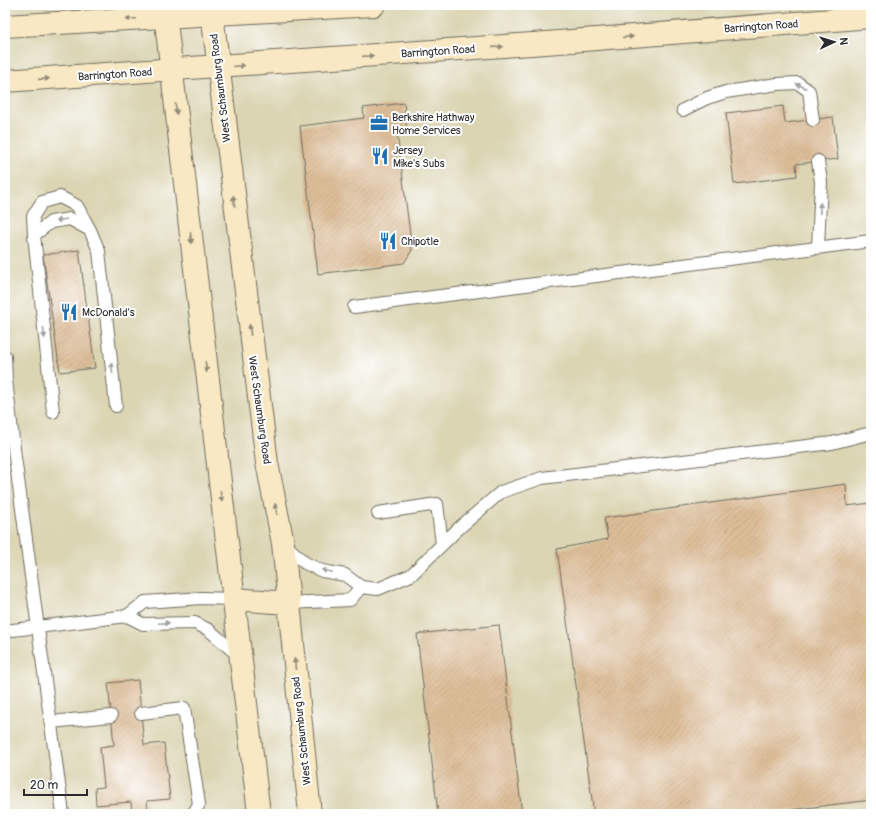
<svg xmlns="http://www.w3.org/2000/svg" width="876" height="819" font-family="Pangolin,sans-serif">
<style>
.built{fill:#dbd5b4}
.building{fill:url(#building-hatch)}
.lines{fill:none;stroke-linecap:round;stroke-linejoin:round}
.service-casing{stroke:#6f6a5e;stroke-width:14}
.secondary-casing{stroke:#6f6a5e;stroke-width:24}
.service{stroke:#fff;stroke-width:12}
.secondary{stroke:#f8e8c3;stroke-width:22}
.oneway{fill:#928a77}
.oneway2{fill:#a0a0a0}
.labels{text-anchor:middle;stroke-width:4;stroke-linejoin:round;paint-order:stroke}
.street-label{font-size:11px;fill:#2b2b2b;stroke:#fff}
.poi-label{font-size:11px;fill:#2b2b2b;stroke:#fff;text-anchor:start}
</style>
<defs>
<pattern id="building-hatch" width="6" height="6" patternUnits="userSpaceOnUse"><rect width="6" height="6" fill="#ddbe99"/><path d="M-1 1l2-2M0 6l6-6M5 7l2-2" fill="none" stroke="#bea384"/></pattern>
</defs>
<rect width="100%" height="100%" fill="#fff"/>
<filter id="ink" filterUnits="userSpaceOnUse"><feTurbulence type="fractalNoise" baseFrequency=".025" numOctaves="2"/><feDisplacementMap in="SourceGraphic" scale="8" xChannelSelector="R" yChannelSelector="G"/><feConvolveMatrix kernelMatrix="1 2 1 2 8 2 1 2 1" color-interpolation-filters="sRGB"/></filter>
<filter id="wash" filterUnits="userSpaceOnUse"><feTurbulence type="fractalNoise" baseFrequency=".012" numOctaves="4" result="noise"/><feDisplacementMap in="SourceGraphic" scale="16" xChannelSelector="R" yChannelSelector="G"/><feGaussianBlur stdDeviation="0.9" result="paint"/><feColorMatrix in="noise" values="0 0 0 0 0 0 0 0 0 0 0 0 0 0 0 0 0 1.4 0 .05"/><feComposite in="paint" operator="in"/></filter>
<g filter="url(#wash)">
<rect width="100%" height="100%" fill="#eddfbd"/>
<rect class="built" x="5" y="5" width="866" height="809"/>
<g id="blocks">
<g class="building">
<polygon points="404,103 407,132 397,133 412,250 404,263 318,274 300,126 364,118 363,108"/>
<polygon points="783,106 785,123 833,117 838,159 796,164 797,176 734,184 726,113"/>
<polygon points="79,250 95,368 60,372 43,255"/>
<polygon points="846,484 847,506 871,503 871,800 757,814 594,814 557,549 608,539 604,518"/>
<polygon points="499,625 522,814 438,814 417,634"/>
<polygon points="138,680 144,745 164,743 170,799 147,801 148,814 132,814 131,802 96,805 95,788 104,787 100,747 114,745 108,683"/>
</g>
</g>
</g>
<g filter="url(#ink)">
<use href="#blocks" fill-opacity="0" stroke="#6f6a5e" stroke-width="1"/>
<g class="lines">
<g class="service-casing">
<g id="service">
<polyline points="683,110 707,98 726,92 777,84 798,83 809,91 813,120"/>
<polyline points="818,161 821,182 818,247"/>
<polyline points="34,235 33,216 42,202 60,197 77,206 90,230"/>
<polyline points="354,307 871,241"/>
<polyline points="5,356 6,380 15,457 63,814"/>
<polyline points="53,412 34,235 51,222 70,219 90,230 99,251 116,406"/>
<polyline points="378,513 437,504 442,544"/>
<polyline points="283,543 305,563 322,571 345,575 361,587 378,589 411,575 459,528 501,492 542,478 832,443 871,433"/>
<polyline points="289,603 350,600 361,587"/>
<polyline points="127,616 143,624 195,623 209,630 239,656"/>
<polyline points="5,631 127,616 145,602 202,598 233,599"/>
<polyline points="141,713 184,708 199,804 193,814"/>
<polyline points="51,722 111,716"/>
</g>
</g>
<g class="secondary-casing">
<g id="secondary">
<polyline points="164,5 259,814"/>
<polyline points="211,5 267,463 283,543 310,814"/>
<polyline points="5,26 374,5"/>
<polyline points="5,81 546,43 871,17"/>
<polyline points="233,599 289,603"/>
</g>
</g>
<use href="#service" class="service"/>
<use href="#secondary" class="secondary"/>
</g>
<defs><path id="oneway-solid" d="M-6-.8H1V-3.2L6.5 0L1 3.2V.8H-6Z"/></defs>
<g class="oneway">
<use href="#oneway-solid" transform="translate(131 19) rotate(177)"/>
<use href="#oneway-solid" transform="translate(628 37) rotate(-5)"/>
<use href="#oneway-solid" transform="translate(498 47) rotate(-4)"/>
<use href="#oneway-solid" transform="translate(368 56) rotate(-4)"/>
<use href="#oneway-solid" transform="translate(239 66) rotate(-4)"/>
<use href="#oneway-solid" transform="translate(44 79) rotate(-4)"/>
<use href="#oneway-solid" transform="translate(176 109) rotate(83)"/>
<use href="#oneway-solid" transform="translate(234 201) rotate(-97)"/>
<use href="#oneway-solid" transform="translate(191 238) rotate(83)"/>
<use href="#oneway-solid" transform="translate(250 330) rotate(-97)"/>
<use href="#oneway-solid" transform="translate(206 367) rotate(83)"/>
<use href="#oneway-solid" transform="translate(221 496) rotate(83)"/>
<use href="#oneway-solid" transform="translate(276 509) rotate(-101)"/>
<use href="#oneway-solid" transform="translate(295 664) rotate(-96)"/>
</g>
<g class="oneway2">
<use href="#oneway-solid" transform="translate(801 86) rotate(-155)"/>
<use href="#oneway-solid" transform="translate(820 208) rotate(-88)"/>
<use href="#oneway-solid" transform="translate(61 220) rotate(170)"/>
<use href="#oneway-solid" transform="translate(44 333) rotate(83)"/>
<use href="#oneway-solid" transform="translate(112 368) rotate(-96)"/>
<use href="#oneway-solid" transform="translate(327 571) rotate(-167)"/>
<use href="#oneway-solid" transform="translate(164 623) rotate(-3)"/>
</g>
</g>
<defs>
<g id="office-bare" transform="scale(1.38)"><path d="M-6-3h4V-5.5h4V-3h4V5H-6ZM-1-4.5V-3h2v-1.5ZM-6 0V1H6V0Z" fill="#1f6fb2" stroke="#fff" stroke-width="2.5" paint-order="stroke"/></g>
<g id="restaurant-bare" transform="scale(1.38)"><path d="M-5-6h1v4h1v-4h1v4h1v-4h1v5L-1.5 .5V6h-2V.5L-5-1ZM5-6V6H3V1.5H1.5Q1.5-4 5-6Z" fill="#1f6fb2" stroke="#fff" stroke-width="2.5" paint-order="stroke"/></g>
</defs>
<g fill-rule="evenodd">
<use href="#office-bare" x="379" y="123"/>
<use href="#restaurant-bare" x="380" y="156"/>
<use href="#restaurant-bare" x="388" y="241"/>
<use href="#restaurant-bare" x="69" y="312"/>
</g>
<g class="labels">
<g class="street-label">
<text transform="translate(761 26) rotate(-4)" y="4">Barrington Road</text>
<text transform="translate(438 51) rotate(-4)" y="4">Barrington Road</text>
<text transform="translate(115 74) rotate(-4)" y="4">Barrington Road</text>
<text transform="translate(220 88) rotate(-97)" y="4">West Schaumburg Road</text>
<text transform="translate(260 410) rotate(82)" y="4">West Schaumburg Road</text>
<text transform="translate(301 731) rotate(-96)" y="4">West Schaumburg Road</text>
</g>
<g class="poi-label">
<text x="392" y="121">Berkshire Hathway<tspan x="392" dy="13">Home Services</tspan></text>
<text x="393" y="154">Jersey<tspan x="393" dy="13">Mike's Subs</tspan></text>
<text x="401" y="245">Chipotle</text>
<text x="82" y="316">McDonald's</text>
</g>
</g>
<rect width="876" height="819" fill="none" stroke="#fff" stroke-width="20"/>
<g transform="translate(834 42) rotate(86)" stroke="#ffffff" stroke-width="3" paint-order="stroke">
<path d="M0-3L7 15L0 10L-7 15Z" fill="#2b2b2b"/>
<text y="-6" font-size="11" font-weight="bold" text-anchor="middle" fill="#2b2b2b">N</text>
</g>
<path d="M24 789v6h63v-6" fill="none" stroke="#2b2b2b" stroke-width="2"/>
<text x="30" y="789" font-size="12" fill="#2b2b2b" stroke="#ffffff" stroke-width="3" paint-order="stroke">20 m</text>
</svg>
